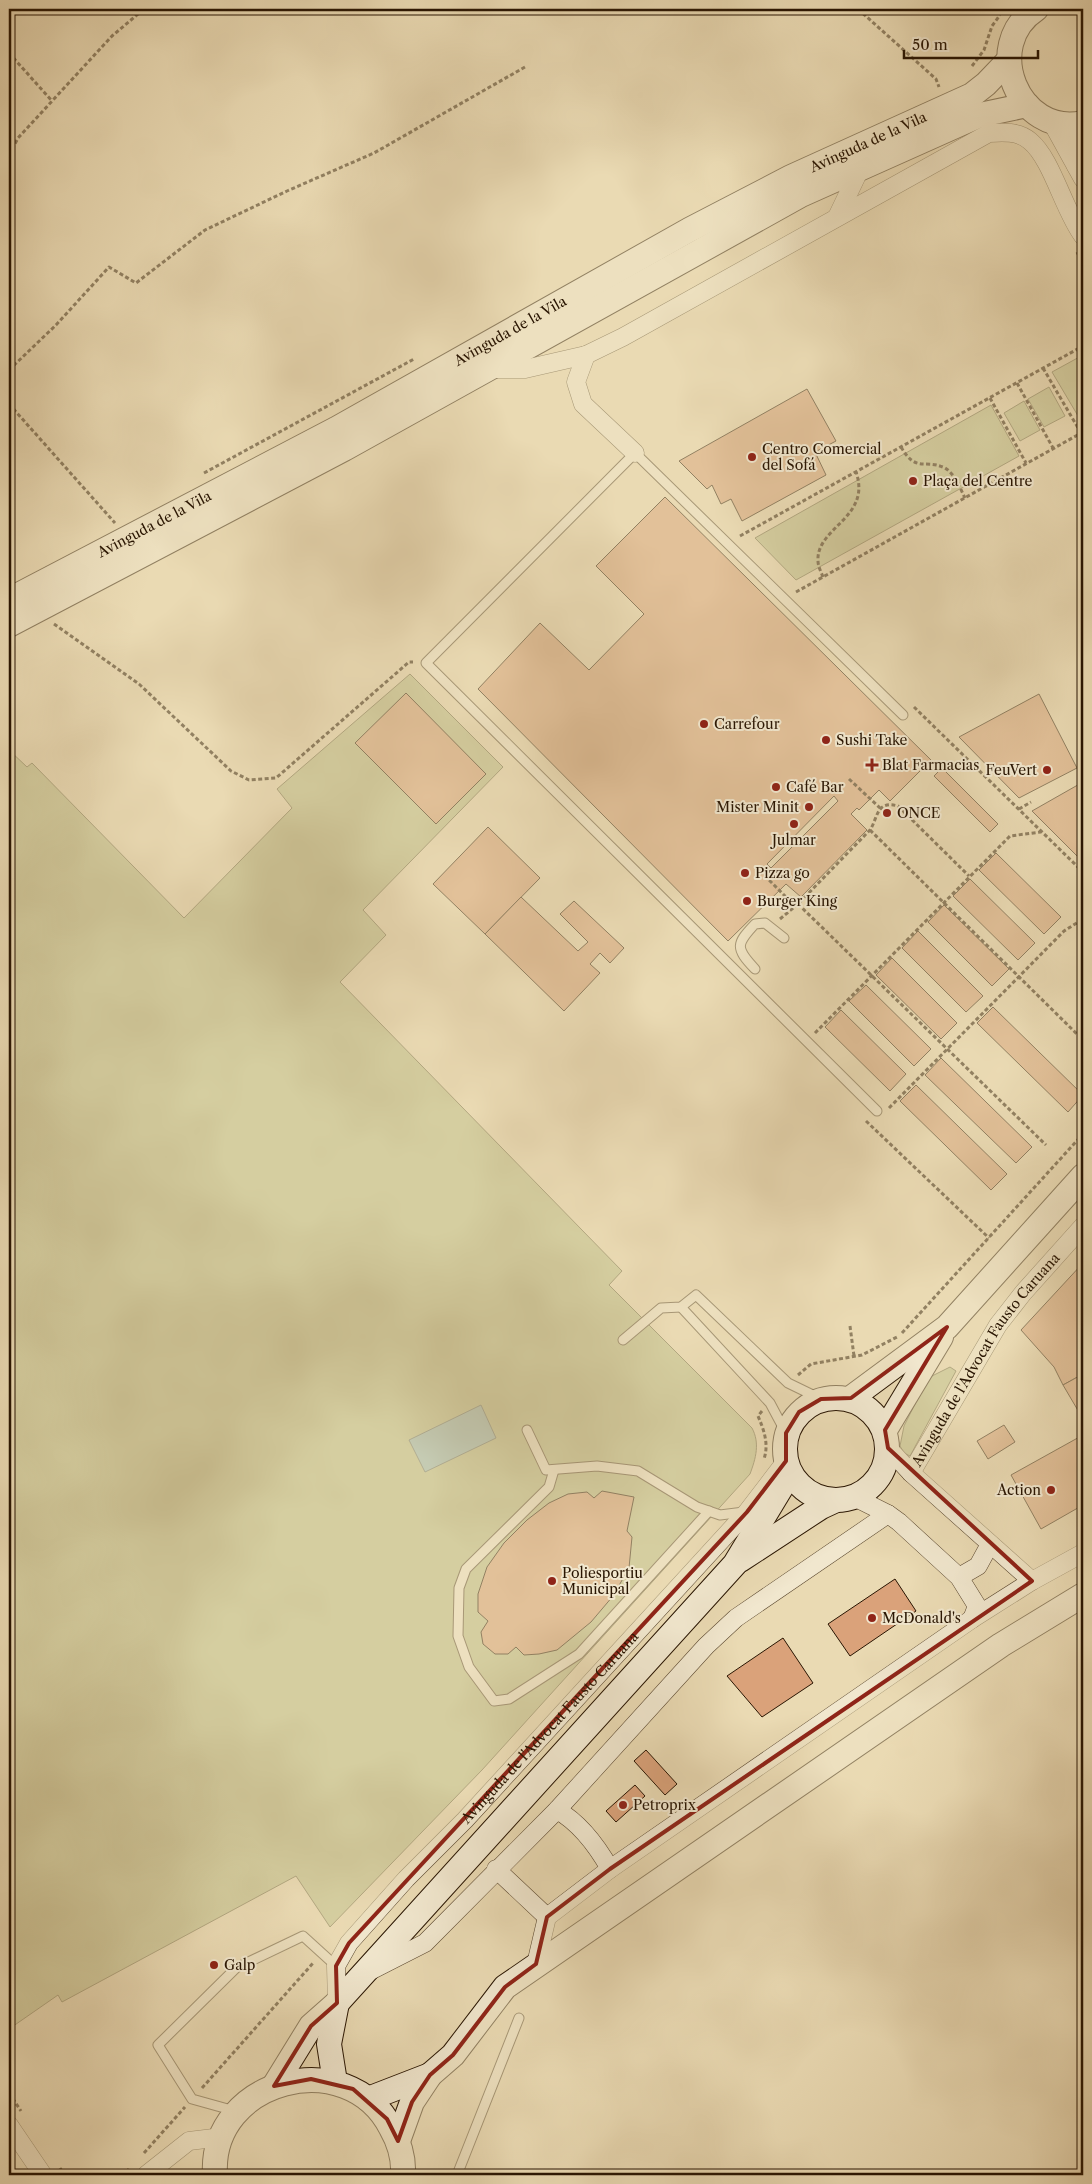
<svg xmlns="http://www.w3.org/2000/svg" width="1092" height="2184" font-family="'Libre Caslon Text',serif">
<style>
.green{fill:#bcbe89;stroke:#726a46}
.water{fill:#9ab9b4;stroke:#6d776d}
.building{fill:#daa27a;stroke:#291502;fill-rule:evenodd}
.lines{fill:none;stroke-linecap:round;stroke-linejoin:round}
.lane-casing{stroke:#59462e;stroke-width:11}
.street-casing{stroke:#59462e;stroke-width:19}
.secondary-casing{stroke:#291502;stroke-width:26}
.path{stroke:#291502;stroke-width:3;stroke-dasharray:4 2.5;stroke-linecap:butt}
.lane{stroke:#f1e7ce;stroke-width:9}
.street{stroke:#f1e7ce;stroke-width:18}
.secondary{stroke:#f1e7ce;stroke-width:24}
.marked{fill:none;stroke:#8f2418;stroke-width:4;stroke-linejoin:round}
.poi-dot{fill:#8f2418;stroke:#f1e7ce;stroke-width:2}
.labels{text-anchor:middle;stroke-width:4;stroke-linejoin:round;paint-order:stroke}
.street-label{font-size:14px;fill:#291502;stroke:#f1e7ce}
.poi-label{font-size:14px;fill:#291502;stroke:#f1e7ce;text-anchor:start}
</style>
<rect width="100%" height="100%" fill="#eadab3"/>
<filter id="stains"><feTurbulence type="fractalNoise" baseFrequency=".004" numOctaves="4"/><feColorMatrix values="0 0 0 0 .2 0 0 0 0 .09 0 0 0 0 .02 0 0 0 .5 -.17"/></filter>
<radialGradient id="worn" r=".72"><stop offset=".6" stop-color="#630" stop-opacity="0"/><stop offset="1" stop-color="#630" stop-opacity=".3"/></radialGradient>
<g class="green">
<polygon points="1083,355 1083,420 1081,421 1052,372"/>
<polygon points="1049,387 1065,416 1044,427 1028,399"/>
<polygon points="1024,401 1040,430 1020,441 1004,413"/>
<polygon points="991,405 1019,456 796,580 755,538"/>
<path d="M410 674 503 767 363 910 386 935 340 982 622 1271 609 1285 752 1428C760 1443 756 1458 750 1474L482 1770 330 1927 296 1876 62 2002 58 1995 9 2029V750L27 767 32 763 184 918 292 808 277 789Z"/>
<polygon points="950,1367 956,1371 910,1456 904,1453 900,1446 904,1426 928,1378"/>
</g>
<polygon class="water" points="481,1405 496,1438 425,1472 409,1440"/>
<g class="building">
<polygon points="807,389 836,441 815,452 826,475 742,521 731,499 721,504 712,485 707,489 679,461"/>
<path d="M665 497 931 760 890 801 879 790 859 810 857 808 851 814 867 830 801 897 786 884 728 941 478 689 540 623 589 670 644 614 596 566ZM834 796 838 801 771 868 767 864Z"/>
<polygon points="406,693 486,774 436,824 355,743"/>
<polygon points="1039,694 1077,768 1019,798 959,737"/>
<polygon points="942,768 998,824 990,832 934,776"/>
<polygon points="1083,782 1083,862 1032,811"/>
<polygon points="886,811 891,815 887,819 883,815"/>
<polygon points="488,827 540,878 485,934 433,884"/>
<polygon points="996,853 1061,917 1044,934 979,870"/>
<polygon points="970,879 1035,943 1018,960 953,896"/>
<polygon points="521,897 578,951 588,942 560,914 574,901 624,948 610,963 600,953 590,964 600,973 564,1011 485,934"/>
<polygon points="944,905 1009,969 992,986 928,922"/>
<polygon points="918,931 983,996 966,1012 902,948"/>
<polygon points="892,958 957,1023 941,1039 876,975"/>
<polygon points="866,985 931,1049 914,1066 849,1001"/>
<polygon points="993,1007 1083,1095 1068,1112 977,1023"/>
<polygon points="841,1010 906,1074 890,1091 825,1027"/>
<polygon points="941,1058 1032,1147 1016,1163 925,1075"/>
<polygon points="916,1085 1007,1174 991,1190 900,1101"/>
<polygon points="1083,1263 1083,1374 1063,1385 1054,1367 1021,1330"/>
<polygon points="1083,1374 1083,1419 1063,1385"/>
<polygon points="1004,1425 1015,1442 988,1459 977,1441"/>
<polygon points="1083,1435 1083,1505 1041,1529 1011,1475"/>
<polygon points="602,1491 634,1497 627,1531 632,1537 629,1568 613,1596 591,1622 557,1650 539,1654 524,1655 516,1647 508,1654 495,1654 483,1644 481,1632 488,1621 478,1612 478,1594 487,1567 504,1543 527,1520 549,1503 568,1494 587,1492 594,1498"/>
<polygon points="895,1579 916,1611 850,1656 828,1624"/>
<polygon points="783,1638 813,1683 762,1717 727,1676"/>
<polygon points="646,1750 677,1784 665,1795 634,1761"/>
<polygon points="635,1785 645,1796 616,1822 606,1811"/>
</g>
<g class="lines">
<g class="lane-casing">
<g id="lane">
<path d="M755 969C735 948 736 944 755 924L765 923 784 938"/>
<polyline points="877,1111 426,663 635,453 903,715"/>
<polyline points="681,1307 770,1403 786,1433"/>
<polyline points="623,1340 661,1308 681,1307 696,1295 788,1383 821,1399"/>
<polyline points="527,1430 546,1470 597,1466 638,1471 697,1507 720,1515 744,1512"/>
<polyline points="554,1470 549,1487 466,1569 459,1588 458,1636 469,1667 494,1701 509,1699 579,1654 709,1511"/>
<polyline points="235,2111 192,2099 158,2045 236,1968 303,1936 336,1966"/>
<polyline points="457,2175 519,2018"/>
</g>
</g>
<g class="street-casing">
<g id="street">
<polyline points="1051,121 1083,179"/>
<polyline points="1076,166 1079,124"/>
<polyline points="837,217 860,169"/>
<polyline points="586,355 576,382 583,404 635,453"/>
<path d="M488 369H525L586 355 623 337 989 133C1002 132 1019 131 1030 141 1052 159 1064 211 1083 236"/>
<polyline points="888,1448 911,1473 1032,1581"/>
<path id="s1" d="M911 1473 998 1325 1023 1293 1083 1226"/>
<polyline points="854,1497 888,1514 899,1522 959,1577 977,1606 972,1619"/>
<polyline points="959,1577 978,1566 990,1544"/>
<path d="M557 1810C580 1823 597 1846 610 1869"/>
<polyline points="496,1869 547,1917"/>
<polyline points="536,1964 547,1917 610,1869 972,1619 1032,1581 1083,1553"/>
<polyline points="372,1970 425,1943 557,1810 706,1646 736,1618 888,1514"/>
<path id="s2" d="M337 2003 336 1966 349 1943 406 1879 465 1820 747 1512 786 1461"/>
<polyline points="9,2125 43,2175"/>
<polyline points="146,2175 189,2141 222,2137"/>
</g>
</g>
<g class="secondary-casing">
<g id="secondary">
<path d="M1036 9C981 45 1018 137 1083 123"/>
<path id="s3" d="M9 600 336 429 689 230 791 177 972 95 986 84 1009 60"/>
<polyline points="9,625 344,449 801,195 980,115 1027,105"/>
<circle cx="836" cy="1449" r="51"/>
<polyline points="851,1398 947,1327 1083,1176"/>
<polyline points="885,1430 941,1337"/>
<polyline points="740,1560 821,1507 834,1501"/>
<polyline points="335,2082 329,2044 337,2003"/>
<polyline points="274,2086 311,2026 337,2003 735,1564 790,1473"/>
<polyline points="368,2099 430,2075"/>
<polyline points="398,2141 412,2102 430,2075 453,2055 505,1987 1001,1645 1083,1595"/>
<path d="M215 2175C209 2079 348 2043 391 2128 399 2142 404 2159 403 2175"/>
</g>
</g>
<g class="path">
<polyline points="858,9 936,79 939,87"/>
<polyline points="9,53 52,101"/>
<polyline points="972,66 984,50 992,26 1000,15"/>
<polyline points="9,155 18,138 112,36 144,9"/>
<polyline points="1077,252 1083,264"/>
<polyline points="1043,368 1081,433"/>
<polyline points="9,370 56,325 109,267 136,283 205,230 287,191 374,153 525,67"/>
<polyline points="1017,383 1053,448"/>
<polyline points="990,398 1026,463"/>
<polyline points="9,404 115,523"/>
<path d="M901 447C917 474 924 458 945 468 955 474 960 488 965 498"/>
<polyline points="204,473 414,359"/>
<polyline points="740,536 1083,346"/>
<path d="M823 577C821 572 818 566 818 561 816 527 872 518 856 472"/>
<polyline points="796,592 1083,432"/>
<polyline points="54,624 139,684 231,771 249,780 276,778 409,662 413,662"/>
<polyline points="914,707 1083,872"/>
<polyline points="849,779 880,808"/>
<polyline points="1019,809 1031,802"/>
<polyline points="870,830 1083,1040"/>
<polyline points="760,871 795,906"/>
<polyline points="798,904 1046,1145"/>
<path d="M780 919 798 904 870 830C878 818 876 800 898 806L969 876"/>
<polyline points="815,1033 1010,836 1041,832"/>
<polyline points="889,1108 1064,931 1083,919"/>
<polyline points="866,1121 989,1238"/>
<polyline points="850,1326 854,1356"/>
<polyline points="902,1333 1083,1134"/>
<polyline points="798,1375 811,1364 862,1355 897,1337"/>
<path d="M762 1411 758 1416C764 1430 769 1444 764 1459"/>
<polyline points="202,2088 314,1962"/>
<polyline points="9,2093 21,2111"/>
<polyline points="144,2153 185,2107"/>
<polyline points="60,2168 65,2175"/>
<polyline points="124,2175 129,2169"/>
</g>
<use href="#lane" class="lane"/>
<use href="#street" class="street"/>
<use href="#secondary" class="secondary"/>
</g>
<path d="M0 0H1092V2184H0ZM947 1327 885 1430 888 1448 1032 1581 610 1869 547 1917 536 1964 505 1987 453 2055 430 2075 412 2102 398 2141 387 2119 353 2089 311 2079 274 2086 311 2026 337 2003 336 1966 349 1943 747 1512 786 1461V1433L799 1412 821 1399 851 1398Z" fill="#eadab3" fill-opacity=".55" fill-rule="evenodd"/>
<path class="marked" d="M947 1327 885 1430 888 1448 1032 1581 610 1869 547 1917 536 1964 505 1987 453 2055 430 2075 412 2102 398 2141 387 2119 353 2089 311 2079 274 2086 311 2026 337 2003 336 1966 349 1943 747 1512 786 1461V1433L799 1412 821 1399 851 1398Z"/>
<g class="poi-dot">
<circle cx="752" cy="457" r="5"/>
<circle cx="913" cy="481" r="5"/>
<circle cx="704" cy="724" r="5"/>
<circle cx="826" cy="740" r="5"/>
<path d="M869.5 757.5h5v5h5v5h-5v5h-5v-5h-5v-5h5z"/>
<circle cx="1047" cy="770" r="5"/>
<circle cx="776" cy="787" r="5"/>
<circle cx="809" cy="807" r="5"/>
<circle cx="887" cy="813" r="5"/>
<circle cx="794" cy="824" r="5"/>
<circle cx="745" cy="873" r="5"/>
<circle cx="747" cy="901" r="5"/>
<circle cx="1051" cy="1490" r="5"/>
<circle cx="552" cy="1581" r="5"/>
<circle cx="872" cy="1618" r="5"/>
<circle cx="623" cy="1805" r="5"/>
<circle cx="214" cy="1965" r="5"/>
</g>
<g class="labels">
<g class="street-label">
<text dy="5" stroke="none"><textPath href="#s3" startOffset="974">Avinguda de la Vila</textPath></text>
<text dy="5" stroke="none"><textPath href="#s3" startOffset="569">Avinguda de la Vila</textPath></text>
<text dy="5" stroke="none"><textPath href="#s3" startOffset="164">Avinguda de la Vila</textPath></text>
<text dy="5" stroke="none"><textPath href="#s1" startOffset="136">Avinguda de l'Advocat Fausto Caruana</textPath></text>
<text dy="5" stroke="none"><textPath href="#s2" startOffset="358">Avinguda de l'Advocat Fausto Caruana</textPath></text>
</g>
<g class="poi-label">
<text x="762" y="454">Centro Comercial<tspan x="762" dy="16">del Sofá</tspan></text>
<text x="923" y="486">Plaça del Centre</text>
<text x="714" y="729">Carrefour</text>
<text x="836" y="745">Sushi Take</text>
<text x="882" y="770">Blat Farmacias</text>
<text x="1037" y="775" text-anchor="end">FeuVert</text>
<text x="786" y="792">Café Bar</text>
<text x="799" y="812" text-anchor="end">Mister Minit</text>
<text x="897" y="818">ONCE</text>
<text x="794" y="845" text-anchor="middle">Julmar</text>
<text x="755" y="878">Pizza go</text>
<text x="757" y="906">Burger King</text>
<text x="1041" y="1495" text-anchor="end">Action</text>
<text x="562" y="1578">Poliesportiu<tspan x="562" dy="16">Municipal</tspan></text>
<text x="882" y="1623">McDonald's</text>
<text x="633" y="1810">Petroprix</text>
<text x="224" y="1970">Galp</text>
</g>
</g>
<rect width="1092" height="2184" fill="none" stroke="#eadab3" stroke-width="30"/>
<rect x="10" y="10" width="1072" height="2164" fill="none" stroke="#291502" stroke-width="2.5"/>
<rect x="15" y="15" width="1062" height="2154" fill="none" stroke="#291502"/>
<path d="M904 50v8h134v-8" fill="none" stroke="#291502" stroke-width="2.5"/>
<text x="912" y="50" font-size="15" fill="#291502" stroke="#f1e7ce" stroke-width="4" paint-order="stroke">50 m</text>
<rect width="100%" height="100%" filter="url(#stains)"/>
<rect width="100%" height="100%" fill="url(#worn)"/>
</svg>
